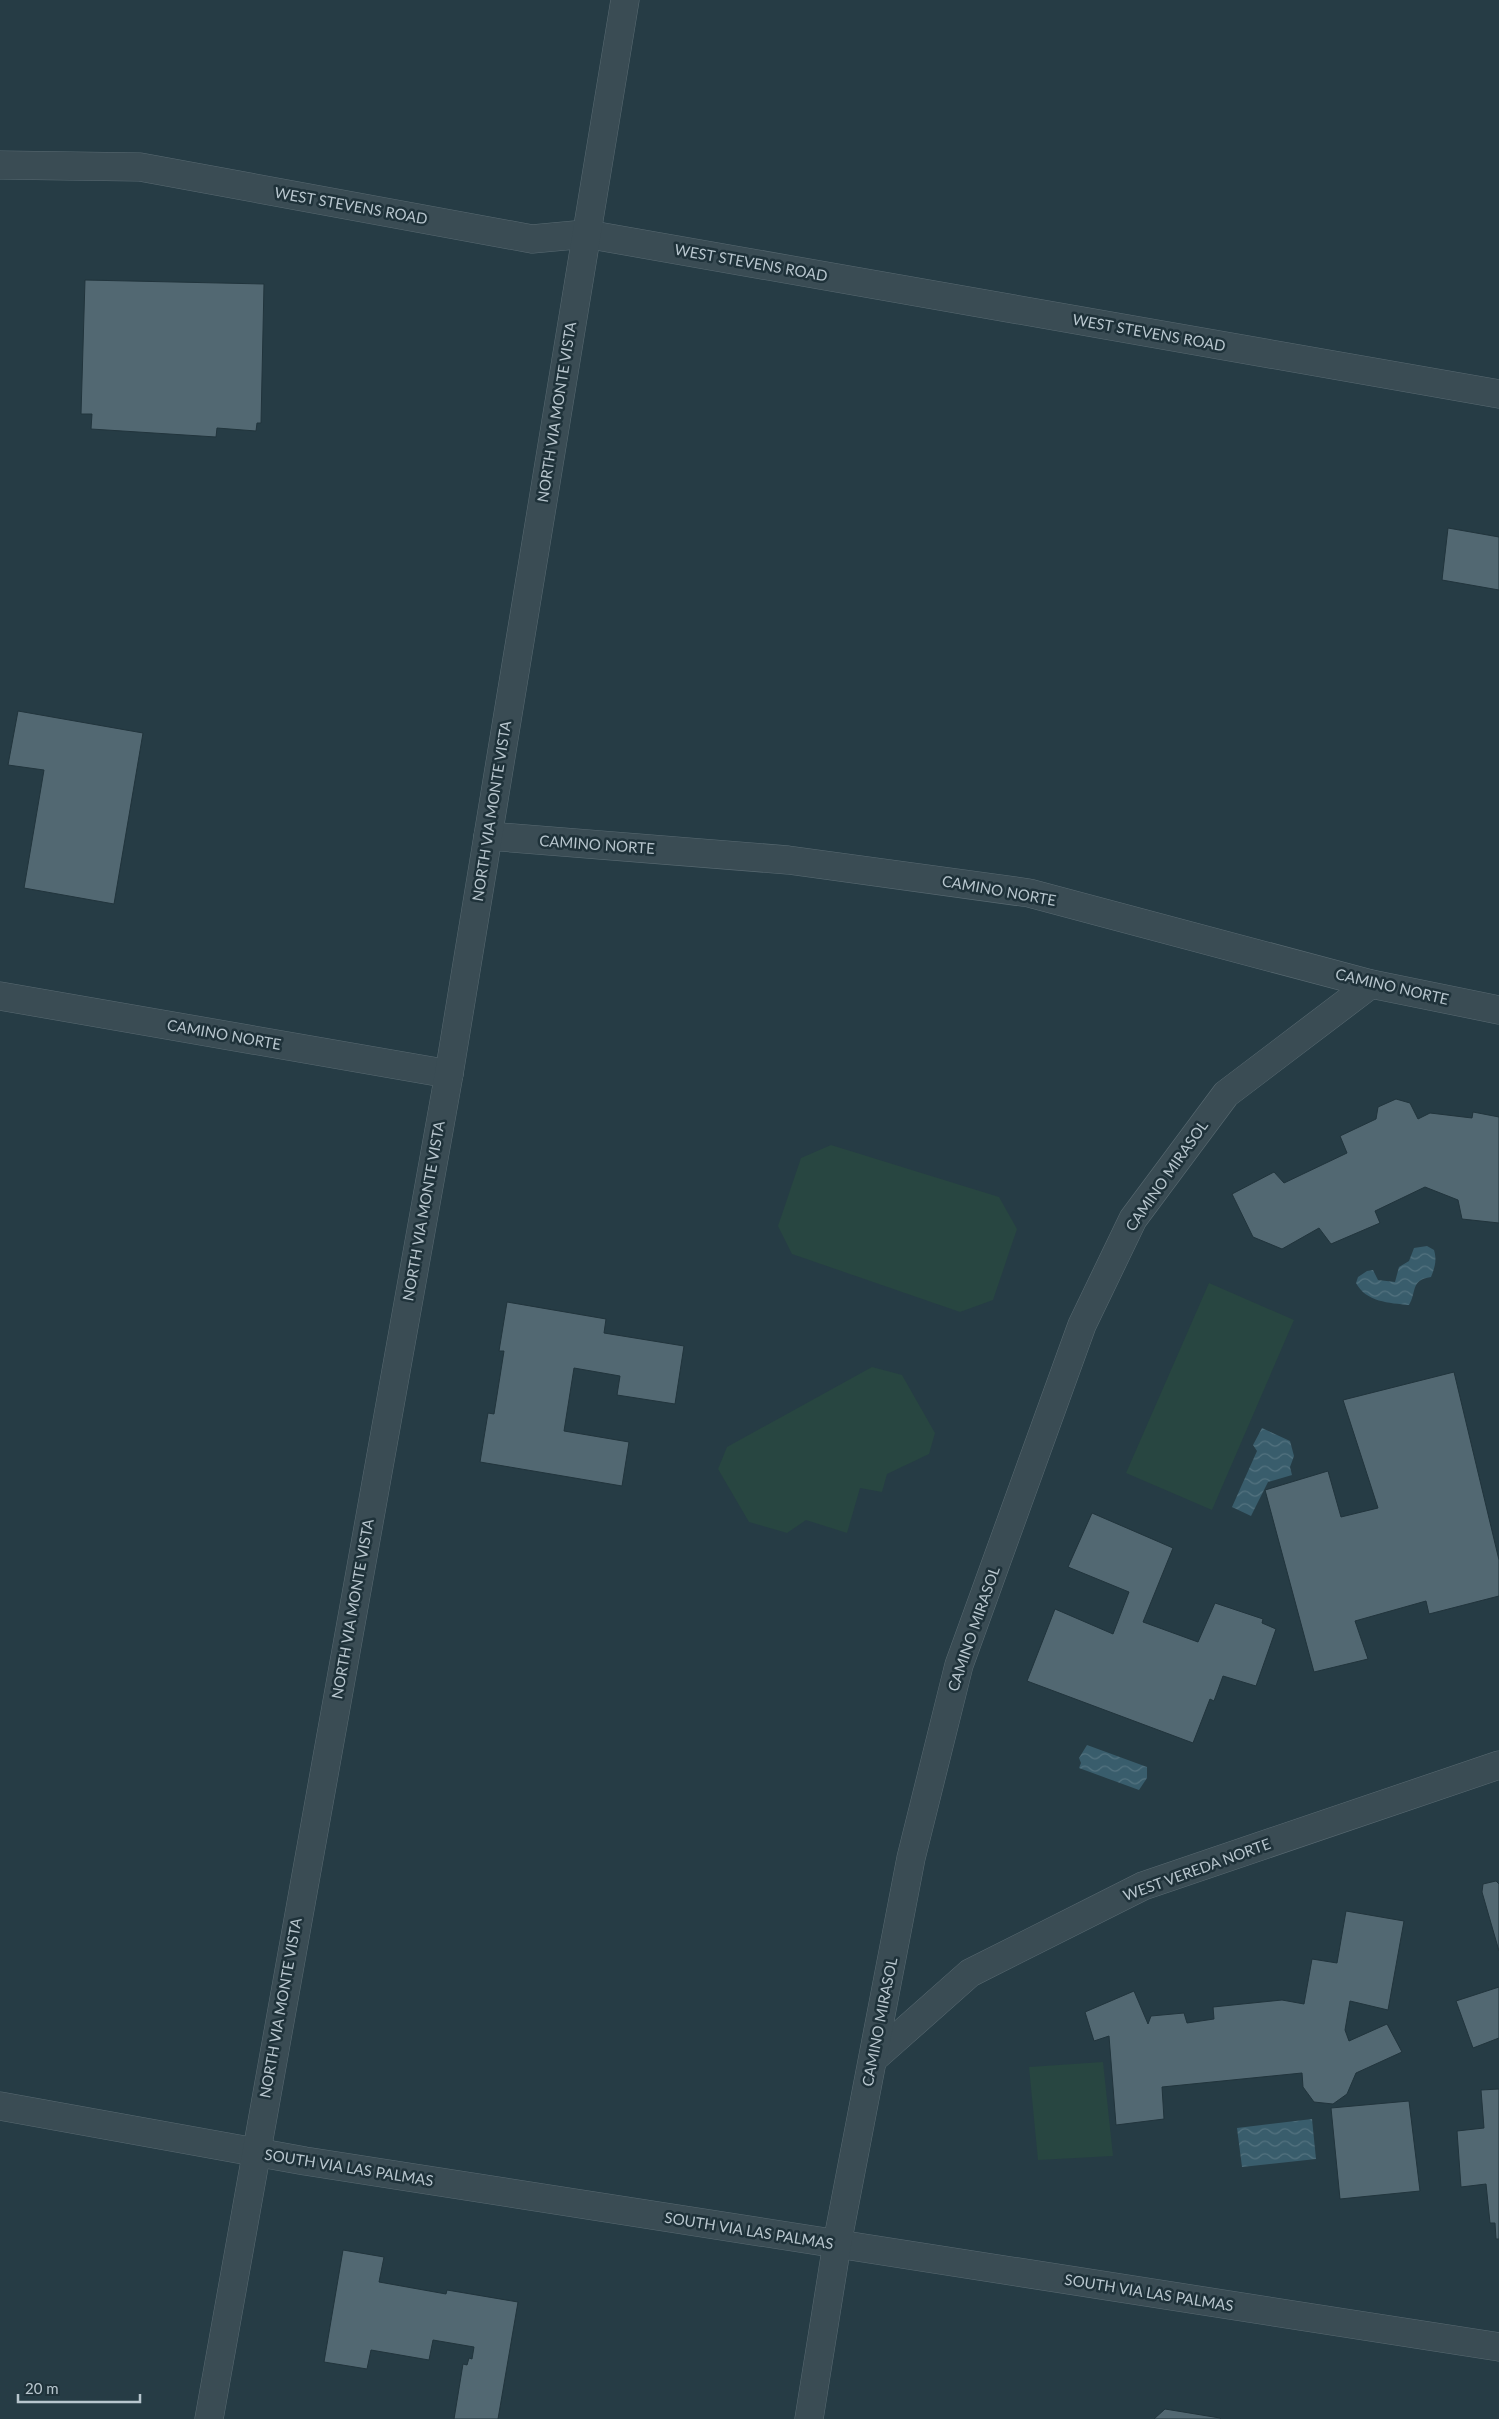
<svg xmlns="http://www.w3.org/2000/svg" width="1499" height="2419" font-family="Lato,sans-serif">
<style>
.park{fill:#284641}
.water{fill:url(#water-waves)}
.building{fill:#526872;stroke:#21343c}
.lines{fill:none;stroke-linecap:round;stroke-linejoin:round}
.minor-casing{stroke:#596a72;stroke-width:29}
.minor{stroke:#3a4c54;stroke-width:28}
.labels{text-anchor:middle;stroke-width:5;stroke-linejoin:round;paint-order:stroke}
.street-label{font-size:15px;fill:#b8c6ce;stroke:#1f323a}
</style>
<defs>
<pattern id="water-waves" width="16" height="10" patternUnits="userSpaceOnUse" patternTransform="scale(1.25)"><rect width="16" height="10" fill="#395d6c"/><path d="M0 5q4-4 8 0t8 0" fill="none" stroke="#547380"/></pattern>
</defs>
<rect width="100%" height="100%" fill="#263c45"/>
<g class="park">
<polygon points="831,1145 999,1197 1017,1229 993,1300 960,1312 792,1254 778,1226 801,1158"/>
<polygon points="1209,1283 1294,1320 1212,1510 1126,1473"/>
<polygon points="872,1367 902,1375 935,1433 929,1454 887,1474 882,1492 860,1488 847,1533 806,1520 787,1533 749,1522 718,1469 727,1447"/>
<polygon points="1103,2062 1113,2156 1038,2160 1029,2067"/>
</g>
<g class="water">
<path d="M1427 1246 1434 1250C1437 1260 1435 1267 1431 1277 1410 1280 1417 1292 1409 1305 1389 1303 1366 1302 1356 1283L1358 1277 1367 1271 1373 1270 1378 1280 1395 1282 1399 1267 1409 1261 1414 1248Z"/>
<polygon points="1262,1428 1290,1441 1294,1456 1290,1467 1292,1475 1268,1482 1251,1516 1232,1507 1257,1451 1253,1445"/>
<polygon points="1087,1745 1147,1767 1147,1778 1139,1790 1079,1768 1081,1763 1079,1758"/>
<polygon points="1312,2119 1316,2159 1242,2167 1237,2128"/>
</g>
<g class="building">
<polygon points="85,280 264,284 261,423 257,423 256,431 217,428 216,437 91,429 92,414 81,414"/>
<polygon points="1448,528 1499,537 1499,590 1442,580"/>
<polygon points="18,711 143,733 114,904 24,888 44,770 8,765"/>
<polygon points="1396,1099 1410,1103 1418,1119 1430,1113 1472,1118 1473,1112 1499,1117 1499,1223 1462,1219 1458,1200 1425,1187 1375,1211 1380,1223 1331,1244 1319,1228 1282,1249 1253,1237 1232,1194 1274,1172 1284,1183 1347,1153 1340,1136 1376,1119 1378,1107"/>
<polygon points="507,1302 606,1319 604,1333 684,1346 675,1404 617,1395 620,1376 574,1368 564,1431 629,1442 622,1486 480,1462 488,1413 494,1414 504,1351 499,1351"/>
<polygon points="1454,1372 1499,1560 1499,1596 1429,1614 1426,1601 1355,1621 1368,1659 1314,1672 1265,1490 1328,1471 1341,1517 1378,1508 1343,1400"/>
<polygon points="1092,1513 1173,1548 1143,1622 1198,1642 1215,1603 1263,1619 1262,1623 1276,1629 1256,1686 1223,1676 1214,1701 1210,1699 1193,1743 1027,1681 1055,1609 1113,1634 1129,1592 1068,1567"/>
<polygon points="1496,1881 1499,1884 1499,1951 1482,1892 1483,1884"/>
<polygon points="1346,1911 1404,1921 1388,2010 1350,2001 1345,2030 1349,2041 1387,2024 1402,2052 1356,2073 1347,2094 1333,2104 1314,2102 1303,2087 1302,2073 1162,2087 1164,2119 1116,2125 1109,2036 1094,2041 1085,2012 1134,1991 1148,2024 1151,2016 1184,2013 1187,2023 1214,2019 1213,2007 1282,2000 1304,2004 1312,1959 1337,1963"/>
<polygon points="1499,1987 1499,2038 1473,2048 1456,2001"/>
<polygon points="1499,2089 1499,2239 1496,2239 1495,2223 1490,2223 1486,2184 1461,2187 1457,2131 1484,2128 1481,2090"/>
<polygon points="1409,2101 1420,2191 1340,2199 1331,2108"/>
<polygon points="343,2250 384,2257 379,2282 446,2294 447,2290 518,2302 498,2419 454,2419 463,2364 467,2365 469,2358 472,2359 474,2347 433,2340 429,2360 371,2350 367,2369 324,2362"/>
<polygon points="1165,2409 1220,2418 1221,2419 1154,2419"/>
</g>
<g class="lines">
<g class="minor-casing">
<g id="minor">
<polyline points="0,165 140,167 532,239 586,234 1499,394"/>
<polyline points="488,836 788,860 1029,893 1371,984 1499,1010"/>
<polyline points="0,996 449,1074"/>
<polyline points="873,2059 970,1973 1143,1886 1499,1765"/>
<polyline points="0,2106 305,2161 1499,2347"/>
<polyline points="209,2419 449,1074 625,0"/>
<polyline points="809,2419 837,2244 911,1858 959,1665 1082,1325 1133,1219 1226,1094 1371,984"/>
</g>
</g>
<use href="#minor" class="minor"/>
</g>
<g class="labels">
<g class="street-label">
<text transform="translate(351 206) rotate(10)" y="5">WEST STEVENS ROAD</text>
<text transform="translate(751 263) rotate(10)" y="5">WEST STEVENS ROAD</text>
<text transform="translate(1149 333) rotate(10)" y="5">WEST STEVENS ROAD</text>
<text transform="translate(557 412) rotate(-81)" y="5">NORTH VIA MONTE VISTA</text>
<text transform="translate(492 811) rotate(-81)" y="5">NORTH VIA MONTE VISTA</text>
<text transform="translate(597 845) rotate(4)" y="5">CAMINO NORTE</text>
<text transform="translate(999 891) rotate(10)" y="5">CAMINO NORTE</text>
<text transform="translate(1392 987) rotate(13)" y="5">CAMINO NORTE</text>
<text transform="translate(224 1035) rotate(10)" y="5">CAMINO NORTE</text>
<text transform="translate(1167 1176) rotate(-55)" y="5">CAMINO MIRASOL</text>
<text transform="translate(424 1211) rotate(-80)" y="5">NORTH VIA MONTE VISTA</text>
<text transform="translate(353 1609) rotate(-80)" y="5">NORTH VIA MONTE VISTA</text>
<text transform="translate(974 1629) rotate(-71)" y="5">CAMINO MIRASOL</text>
<text transform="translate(1197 1870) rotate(-20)" y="5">WEST VEREDA NORTE</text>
<text transform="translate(281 2008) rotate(-80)" y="5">NORTH VIA MONTE VISTA</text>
<text transform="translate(880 2022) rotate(-79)" y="5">CAMINO MIRASOL</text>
<text transform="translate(349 2168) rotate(9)" y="5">SOUTH VIA LAS PALMAS</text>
<text transform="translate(749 2231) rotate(9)" y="5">SOUTH VIA LAS PALMAS</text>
<text transform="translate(1149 2293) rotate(9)" y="5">SOUTH VIA LAS PALMAS</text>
</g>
</g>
<path d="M18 2394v8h122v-8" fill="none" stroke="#b8c6ce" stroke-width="2.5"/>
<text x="25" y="2394" font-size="15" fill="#b8c6ce" stroke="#1f323a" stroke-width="4" paint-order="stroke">20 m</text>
</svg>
